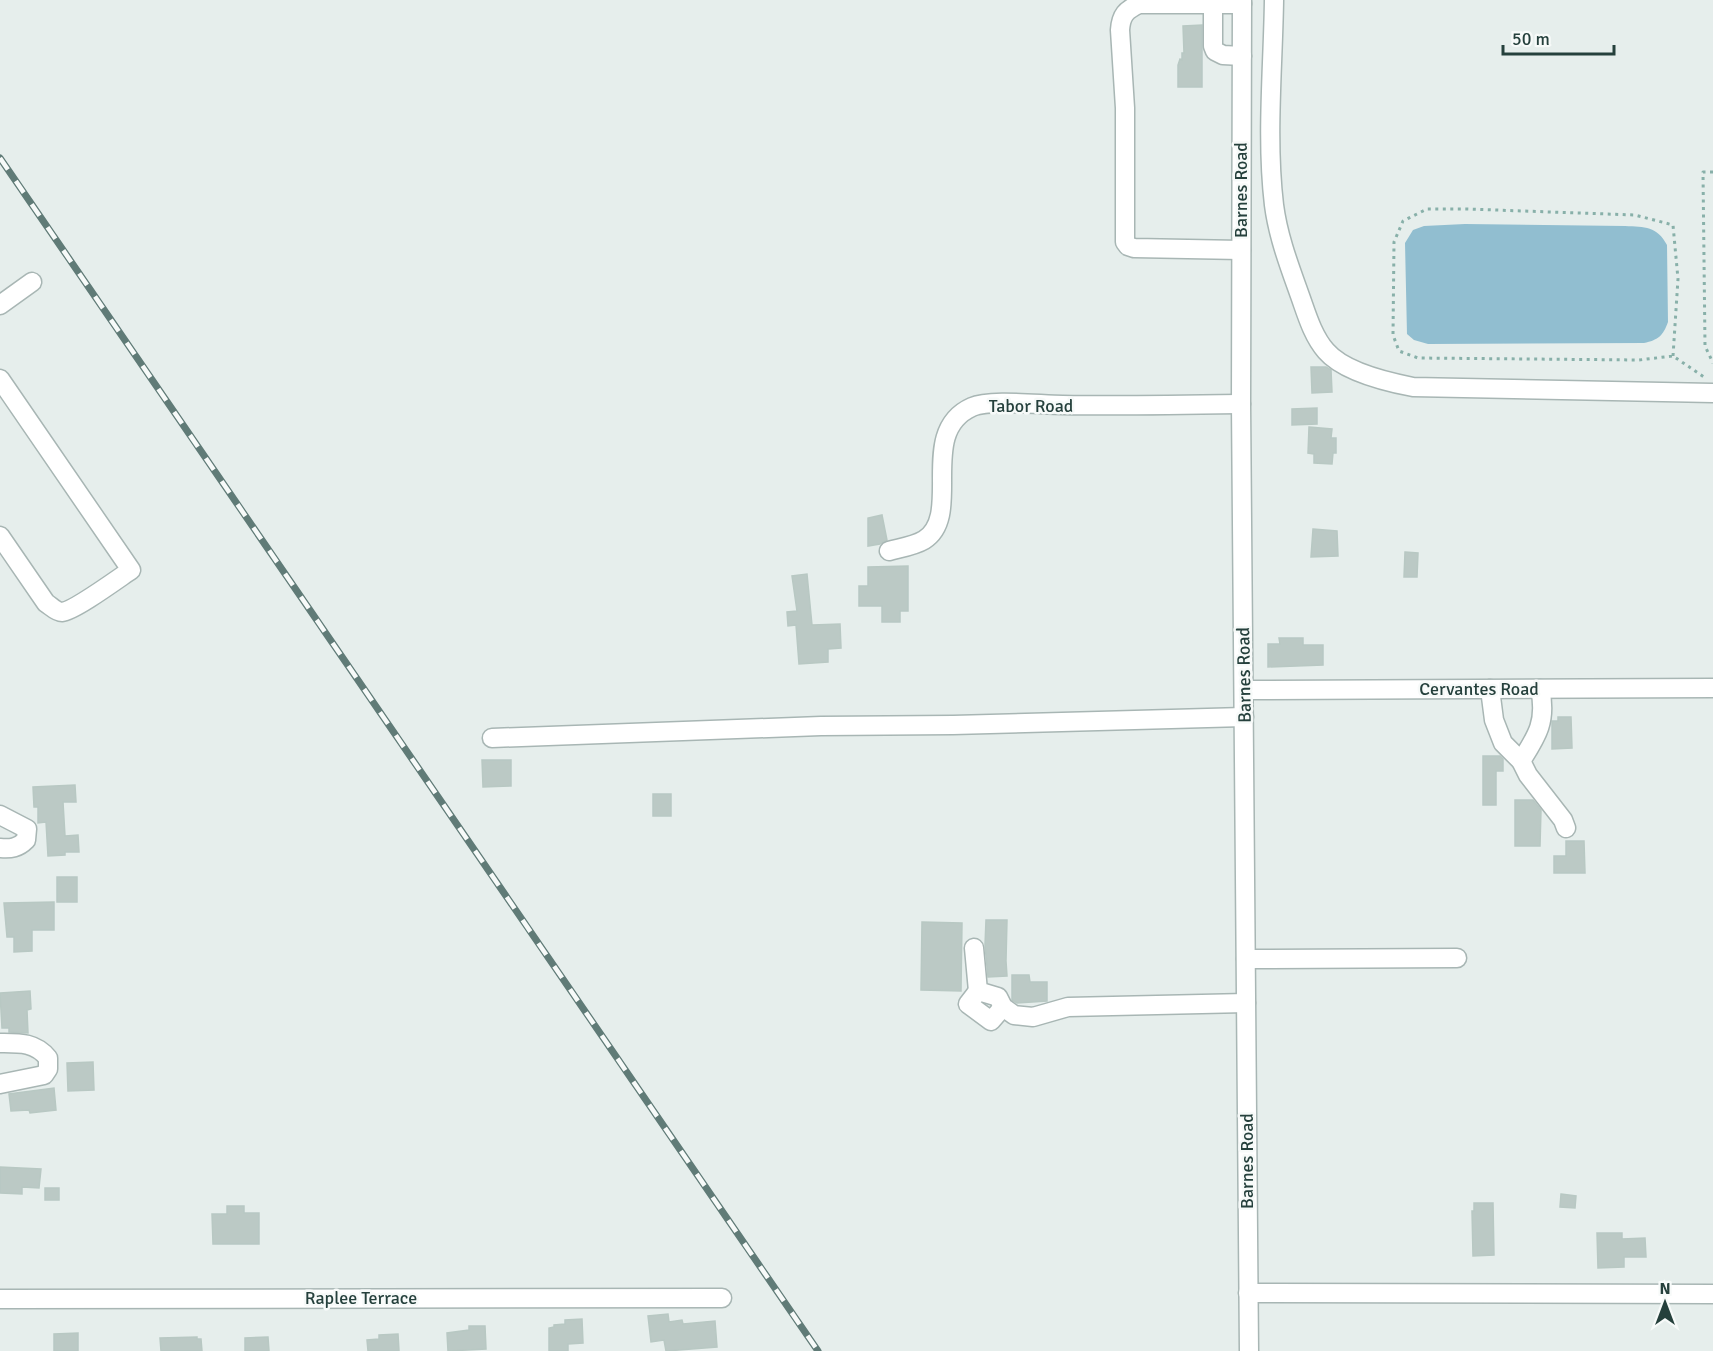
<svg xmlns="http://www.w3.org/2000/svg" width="1713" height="1351" font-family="Signika,sans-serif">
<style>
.water{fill:#91bed0}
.building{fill:#bbc9c5;stroke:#b8c8c3;stroke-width:1.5}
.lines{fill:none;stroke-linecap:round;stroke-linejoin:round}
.minor-casing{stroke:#a8b6b4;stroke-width:21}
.path{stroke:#88b0a9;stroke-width:3;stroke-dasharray:3 4.5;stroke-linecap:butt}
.minor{stroke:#fff;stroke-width:18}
.rail-casing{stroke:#607b77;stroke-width:7}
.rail{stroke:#f7faf9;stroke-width:4.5;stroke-dasharray:14;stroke-linecap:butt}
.labels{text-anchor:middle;stroke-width:5;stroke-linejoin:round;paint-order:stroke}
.street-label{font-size:18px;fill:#25403c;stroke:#f7faf9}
</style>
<rect width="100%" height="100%" fill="#e6eeec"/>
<path class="water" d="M1465 224 1625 226C1645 227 1657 226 1667 245L1668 322C1663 336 1658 340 1644 343L1428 344 1414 340 1407 334 1405 243 1413 230 1424 226Z"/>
<g class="building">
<polygon points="1202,25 1202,87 1178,87 1178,65 1180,59 1182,60 1182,53 1184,53 1183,26"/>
<polygon points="1311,367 1326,367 1331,370 1332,392 1312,393"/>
<polygon points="1317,408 1317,424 1292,425 1292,409"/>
<polygon points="1309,427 1332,429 1331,438 1336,438 1336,453 1333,453 1332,464 1314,463 1314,454 1308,453"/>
<polygon points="882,515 887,540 880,544 868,546 868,518"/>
<polygon points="1313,529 1337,531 1338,556 1311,557"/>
<polygon points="1405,552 1418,553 1417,577 1404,577"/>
<polygon points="908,566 908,611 900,611 900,622 882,622 882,606 859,606 859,586 868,586 868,567"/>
<polygon points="807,574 812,625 840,624 841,648 828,649 828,662 799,664 796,625 788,626 787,612 797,611 792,576"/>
<polygon points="1279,638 1303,638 1303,645 1323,645 1323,665 1268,667 1268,644 1280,644"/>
<polygon points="1558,717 1571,717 1572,748 1552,749 1552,721 1558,721"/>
<polygon points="1483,756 1500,756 1503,759 1503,771 1496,771 1496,805 1483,805"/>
<polygon points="482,760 511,760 511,786 483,787"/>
<polygon points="75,785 76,802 63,802 65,836 78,835 79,852 65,852 65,855 48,856 46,822 38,823 38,807 34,807 33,787"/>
<rect x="653" y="794" width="18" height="22"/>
<polygon points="1515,800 1533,800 1541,810 1540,846 1515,846"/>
<polygon points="1566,841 1584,841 1585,873 1554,873 1554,856 1566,856"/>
<rect x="57" y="877" width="20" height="25"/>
<polygon points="54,902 54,930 32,930 32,951 14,952 14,937 7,937 4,903"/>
<polygon points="986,920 1007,920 1006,961 1007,976 988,977 985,945"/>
<polygon points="922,922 962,923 961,991 921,990"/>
<polygon points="1012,975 1029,975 1030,982 1047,982 1047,1001 1017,1003 1012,1000"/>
<polygon points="30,991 31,1009 27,1010 28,1033 9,1032 9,1028 2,1028 0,993"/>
<polygon points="93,1062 94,1090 68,1091 67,1063"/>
<polygon points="54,1088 56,1110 30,1113 29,1110 11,1111 9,1094"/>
<polygon points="0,1167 41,1169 39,1188 22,1187 22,1194 0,1193"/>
<rect x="45" y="1188" width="14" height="12"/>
<polygon points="1561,1194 1576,1196 1575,1208 1560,1207"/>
<polygon points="1474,1203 1493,1203 1494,1255 1473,1256 1472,1211 1474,1211"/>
<polygon points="227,1206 244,1206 244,1213 259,1213 259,1244 213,1244 212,1214 227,1214"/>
<polygon points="1597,1233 1622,1233 1622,1239 1645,1238 1646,1257 1624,1257 1624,1267 1598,1268"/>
<polygon points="668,1314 669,1322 682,1320 683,1324 715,1321 717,1347 666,1351 664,1340 651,1342 648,1316"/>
<polygon points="582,1319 583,1343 568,1344 568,1351 549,1351 549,1328 554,1327 554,1325 565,1324 565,1320"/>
<polygon points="469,1326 485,1326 486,1349 448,1351 447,1333 469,1330"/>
<polygon points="78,1333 78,1351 54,1351 54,1334"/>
<polygon points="398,1334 399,1351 368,1351 367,1340 379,1339 379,1335"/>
<polygon points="197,1337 197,1339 201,1339 202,1351 161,1351 160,1338"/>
<polygon points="268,1337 269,1351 245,1351 245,1338"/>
</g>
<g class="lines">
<g class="minor-casing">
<g id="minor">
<polyline points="1242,0 1241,404 1249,1351"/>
<path d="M1274 0C1273 68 1266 138 1274 205 1278 236 1289 265 1299 293 1306 312 1312 335 1326 351 1344 372 1387 382 1413 387L1713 393"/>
<polyline points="1213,4 1213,46 1215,51 1223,55 1242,56"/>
<path d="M1241 250 1134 248 1128 246 1125 242V108L1120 30C1121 15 1126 10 1139 4H1242"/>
<polyline points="0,305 32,282"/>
<path d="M0 379 131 570C119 578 74 611 62 612 56 612 51 606 46 603L0 536"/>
<path d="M889 551C900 548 914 546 924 540 964 515 916 432 972 407 990 399 1041 405 1063 405 1122 406 1181 405 1241 404"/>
<polyline points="1490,689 1494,720 1503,743 1521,761 1528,775 1563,820 1566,828"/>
<polyline points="1244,690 1713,688"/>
<polyline points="492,738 821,726 953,725 1244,717"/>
<path d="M1521 761C1537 736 1547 721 1540 689"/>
<path d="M0 815 27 829 26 840C18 848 11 849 0 848"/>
<polyline points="974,948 978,991 998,997 1003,1007 1014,1015 1033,1017 1068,1007 1246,1003"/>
<polyline points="1246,959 1457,958"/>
<polyline points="978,991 968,1004 991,1021 1003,1007"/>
<path d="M0 1043C19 1043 35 1042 48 1058V1069L44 1075 0 1084"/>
<polyline points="1248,1293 1713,1294"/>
<polyline points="0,1299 722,1298"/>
</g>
</g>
<g class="path">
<polyline points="1713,172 1703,172 1705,346 1713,363"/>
<polyline points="1673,356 1678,279 1673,225 1635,215 1467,209 1427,209 1403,221 1394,242 1393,335 1399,351 1418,358 1639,360 1673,356 1704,377"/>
</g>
<use href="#minor" class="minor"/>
<g class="rail-casing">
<polyline id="rail" points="0,158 818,1351"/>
</g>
<use href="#rail" class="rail"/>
</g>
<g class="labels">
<g class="street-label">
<text transform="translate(1241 190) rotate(-90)" y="6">Barnes Road</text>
<text x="1031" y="412">Tabor Road</text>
<text transform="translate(1244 675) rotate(-91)" y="6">Barnes Road</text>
<text x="1479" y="695">Cervantes Road</text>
<text transform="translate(1247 1161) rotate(-90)" y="6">Barnes Road</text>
<text x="361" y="1304">Raplee Terrace</text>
</g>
</g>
<g transform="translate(1665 1303)" stroke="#f7faf9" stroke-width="4.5" paint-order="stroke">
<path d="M0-4.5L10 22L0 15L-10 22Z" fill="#25403c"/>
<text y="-9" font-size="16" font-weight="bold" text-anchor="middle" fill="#25403c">N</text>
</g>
<path d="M1503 45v9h111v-9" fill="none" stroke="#25403c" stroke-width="3"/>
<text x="1512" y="45" font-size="18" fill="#25403c" stroke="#f7faf9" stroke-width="4.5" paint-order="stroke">50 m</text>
</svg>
